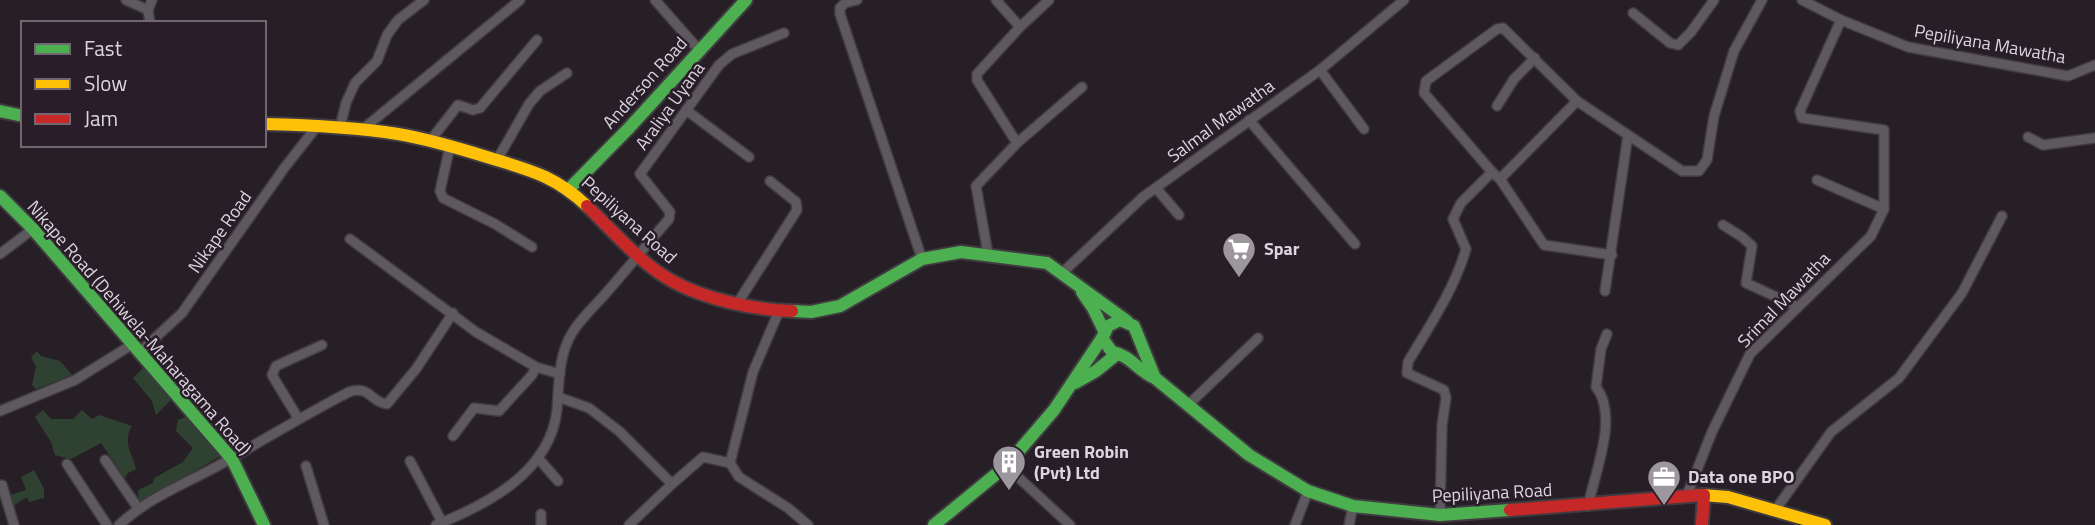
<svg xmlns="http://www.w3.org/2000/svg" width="2095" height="525" font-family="'Titillium Web',sans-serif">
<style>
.green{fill:#2f4232}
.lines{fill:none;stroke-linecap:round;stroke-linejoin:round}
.street-casing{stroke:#403b40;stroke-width:12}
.fast-casing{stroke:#403b40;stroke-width:16}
.slow-casing{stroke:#403b40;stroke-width:16}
.jam-casing{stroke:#403b40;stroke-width:16}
.street{stroke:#5d595e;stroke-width:9}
.fast{stroke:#4caf50;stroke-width:12}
.slow{stroke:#ffc107;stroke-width:12}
.jam{stroke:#c62828;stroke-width:12}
.labels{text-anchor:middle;stroke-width:5;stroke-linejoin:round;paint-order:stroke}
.street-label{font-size:18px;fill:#dcd5dd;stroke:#281d29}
.poi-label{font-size:18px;font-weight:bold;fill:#dcd5dd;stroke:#281d29;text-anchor:start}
</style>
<rect width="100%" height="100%" fill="#262026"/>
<g class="green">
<polygon points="37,351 41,356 60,361 72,375 36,389 32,385 36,367 31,357"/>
<polygon points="145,366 173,398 156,415 152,401 133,378"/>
<path d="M43 410 51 419H73L82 410 92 419 99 415 132 426C122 442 132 452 136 469L128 473 125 478 101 443 71 459 55 455 51 442 35 417Z"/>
<polygon points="189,416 222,455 139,503 138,490 153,483 154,478 183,462 193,448 176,431 178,420"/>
<polygon points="34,470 44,489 44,498 29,502 27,497 13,506 10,495 26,490 21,477"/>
</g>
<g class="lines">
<g class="street-casing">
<g id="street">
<polyline points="126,0 148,10"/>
<polyline points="655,0 699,50"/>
<polyline points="857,0 845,3 840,8 840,14 922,259"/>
<polyline points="1802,0 1841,20 1908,47 2068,76 2095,65"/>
<polyline points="1633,13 1670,43 1678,45 1691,32 1714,0"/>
<polyline points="150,23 148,10 152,0"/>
<polyline points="1020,27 1049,0"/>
<polyline points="1320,70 1364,129"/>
<polyline points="1497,106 1514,79 1535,58"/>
<polyline points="686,110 749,157"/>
<polyline points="1249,120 1355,244"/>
<polyline points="340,127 346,103 355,83 377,61 387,35 398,20 424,0"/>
<polyline points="363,129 520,0"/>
<polyline points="2028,137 2043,145 2095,138"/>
<polyline points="430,141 458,105 473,110 480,108 537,40"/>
<polyline points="1017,143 1082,87"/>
<polyline points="450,146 440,191 443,198 495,224 532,247"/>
<polyline points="497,160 529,104 540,91 567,73"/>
<polyline points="1500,179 1577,101"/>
<polyline points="1817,180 1884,209"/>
<polyline points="1156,188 1179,215"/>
<polyline points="1723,225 1742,237 1752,246 1746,283 1796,306"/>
<polyline points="350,239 476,332 536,367 560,374"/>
<polyline points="0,254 33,229"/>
<polyline points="988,254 976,186 1017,143 977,80 977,74 1020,27 996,0"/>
<polyline points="1612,255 1544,245 1500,179 1492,172 1424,93 1426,81 1497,29 1503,28 1577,101 1682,171 1699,171 1707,160 1714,116 1734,51 1762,0"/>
<polyline points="1062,273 1143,197 1320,70 1404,0"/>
<polyline points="1605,291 1628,135"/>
<polyline points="737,304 797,210 796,202 770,181"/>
<polyline points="779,311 753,372 730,463 739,477 788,508 808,525"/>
<polyline points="140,352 182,313 285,167 318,125"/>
<polyline points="558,397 589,408 619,431 672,484 703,457 730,463"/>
<polyline points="1187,406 1258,338"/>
<polyline points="0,411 75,380 133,344"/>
<polyline points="298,418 272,375 276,366 322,345"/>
<polyline points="453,436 474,408 499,411 532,375 536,367"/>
<polyline points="539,459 558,481"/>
<polyline points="105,460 138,508"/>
<polyline points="410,461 442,522"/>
<polyline points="67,464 107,525"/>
<polyline points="306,466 324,525"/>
<polyline points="1006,466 1070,525"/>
<polyline points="2,485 14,525"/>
<polyline points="1687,495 1712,432 1750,354 1871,236 1884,209 1884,130 1802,118 1800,111 1841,20"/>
<path d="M1588 506C1595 472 1619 416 1596 387L1601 349 1607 334"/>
<polyline points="1776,509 1831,432 1899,378 1962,293 2002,216"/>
<polyline points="541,514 541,525"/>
<path d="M1440 515 1442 425 1446 398 1444 390 1407 373 1408 362C1430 325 1454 290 1466 249L1453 219 1461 203 1492 172"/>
<path d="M119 525C151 495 193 481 230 459 270 436 308 413 349 392 370 385 370 402 387 404L416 369 453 313"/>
<path d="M436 525C488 504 550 472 557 410 559 385 558 356 572 333 581 318 596 305 607 292 628 268 648 243 669 219L670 212 640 174 719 65 732 54 784 33"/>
<polyline points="629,525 672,484"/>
<polyline points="1295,525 1308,491"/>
<polyline points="1349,525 1353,506"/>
</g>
</g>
<g class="fast-casing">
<g id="fast">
<polyline points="0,111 23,116"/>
<polyline points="569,189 629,128 746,0"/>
<polyline points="0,196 33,229 232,459 264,525"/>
<polyline points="1082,292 1093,308 1105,333"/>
<polyline points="792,311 811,312 840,306 922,259 961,252 1047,263 1127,321"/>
<path d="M1155 378 1134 326 1120 320 1108 326 1102 338 1112 352C1130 355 1138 371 1155 378L1249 455 1308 491 1353 506 1440 515 1510 510"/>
<polyline points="1075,383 1096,371 1117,354"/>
<polyline points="934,525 1006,466 1054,410 1102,338"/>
</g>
</g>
<g class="slow-casing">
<g id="slow">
<path d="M264 124C309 125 354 127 398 134 428 139 458 148 487 157 529 170 554 175 587 206"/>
<polyline points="1702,495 1728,497 1825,525"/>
</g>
</g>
<g class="jam-casing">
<g id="jam">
<path d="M587 206C614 232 640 263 672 281 704 299 755 310 792 311"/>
<polyline points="1510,510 1702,495"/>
<polyline points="1702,525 1704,495"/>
</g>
</g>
<use href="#street" class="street"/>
<use href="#fast" class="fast"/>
<use href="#slow" class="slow"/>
<use href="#jam" class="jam"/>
</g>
<defs>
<g id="supermarket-pin" transform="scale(1.75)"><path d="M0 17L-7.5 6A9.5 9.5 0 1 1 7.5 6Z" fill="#9c969d" stroke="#281d29"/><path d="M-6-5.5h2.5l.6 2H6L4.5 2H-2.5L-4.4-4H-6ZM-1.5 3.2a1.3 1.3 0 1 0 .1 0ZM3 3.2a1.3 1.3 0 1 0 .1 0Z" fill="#fff"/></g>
<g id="building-pin" transform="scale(1.75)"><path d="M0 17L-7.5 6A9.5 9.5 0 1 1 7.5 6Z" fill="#9c969d" stroke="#281d29"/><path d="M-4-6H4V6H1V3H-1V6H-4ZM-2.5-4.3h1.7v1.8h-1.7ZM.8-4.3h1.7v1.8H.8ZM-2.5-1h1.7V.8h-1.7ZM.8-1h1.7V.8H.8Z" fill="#fff"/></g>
<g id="office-pin" transform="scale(1.75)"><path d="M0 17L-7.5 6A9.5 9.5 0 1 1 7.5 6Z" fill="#9c969d" stroke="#281d29"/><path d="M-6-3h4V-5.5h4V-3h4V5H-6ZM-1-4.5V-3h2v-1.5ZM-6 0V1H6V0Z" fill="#fff"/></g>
</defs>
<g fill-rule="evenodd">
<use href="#supermarket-pin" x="1239" y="249"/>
<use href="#building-pin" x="1009" y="462"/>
<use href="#office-pin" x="1664" y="477"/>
</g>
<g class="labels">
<g class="street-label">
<text transform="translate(1990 44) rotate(10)" y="6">Pepiliyana Mawatha</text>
<text transform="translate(645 83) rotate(-48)" y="6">Anderson Road</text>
<text transform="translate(670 106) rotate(-54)" y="6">Araliya Uyana</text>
<text transform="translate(1221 121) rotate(-36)" y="6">Salmal Mawatha</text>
<text transform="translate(629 220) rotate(42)" y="6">Pepiliyana Road</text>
<text transform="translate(220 232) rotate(-55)" y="6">Nikape Road</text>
<text transform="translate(1784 300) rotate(-46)" y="6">Srimal Mawatha</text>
<text transform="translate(139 328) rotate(49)" y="6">Nikape Road (Dehiwela-Maharagama Road)</text>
<text transform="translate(1492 493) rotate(-3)" y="6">Pepiliyana Road</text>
</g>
<g class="poi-label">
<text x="1264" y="255">Spar</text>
<text x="1034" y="458">Green Robin<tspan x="1034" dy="21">(Pvt) Ltd</tspan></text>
<text x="1688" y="483">Data one BPO</text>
</g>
</g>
<rect x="21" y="21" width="245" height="126" fill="#281d29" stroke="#706771" stroke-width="2"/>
<rect x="35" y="44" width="35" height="10" fill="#4caf50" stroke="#706771" stroke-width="2"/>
<text x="84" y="56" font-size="21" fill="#dcd5dd">Fast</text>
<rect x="35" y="79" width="35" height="10" fill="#ffc107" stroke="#706771" stroke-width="2"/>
<text x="84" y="91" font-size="21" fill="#dcd5dd">Slow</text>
<rect x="35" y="114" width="35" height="10" fill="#c62828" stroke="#706771" stroke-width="2"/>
<text x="84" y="126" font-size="21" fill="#dcd5dd">Jam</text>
</svg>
